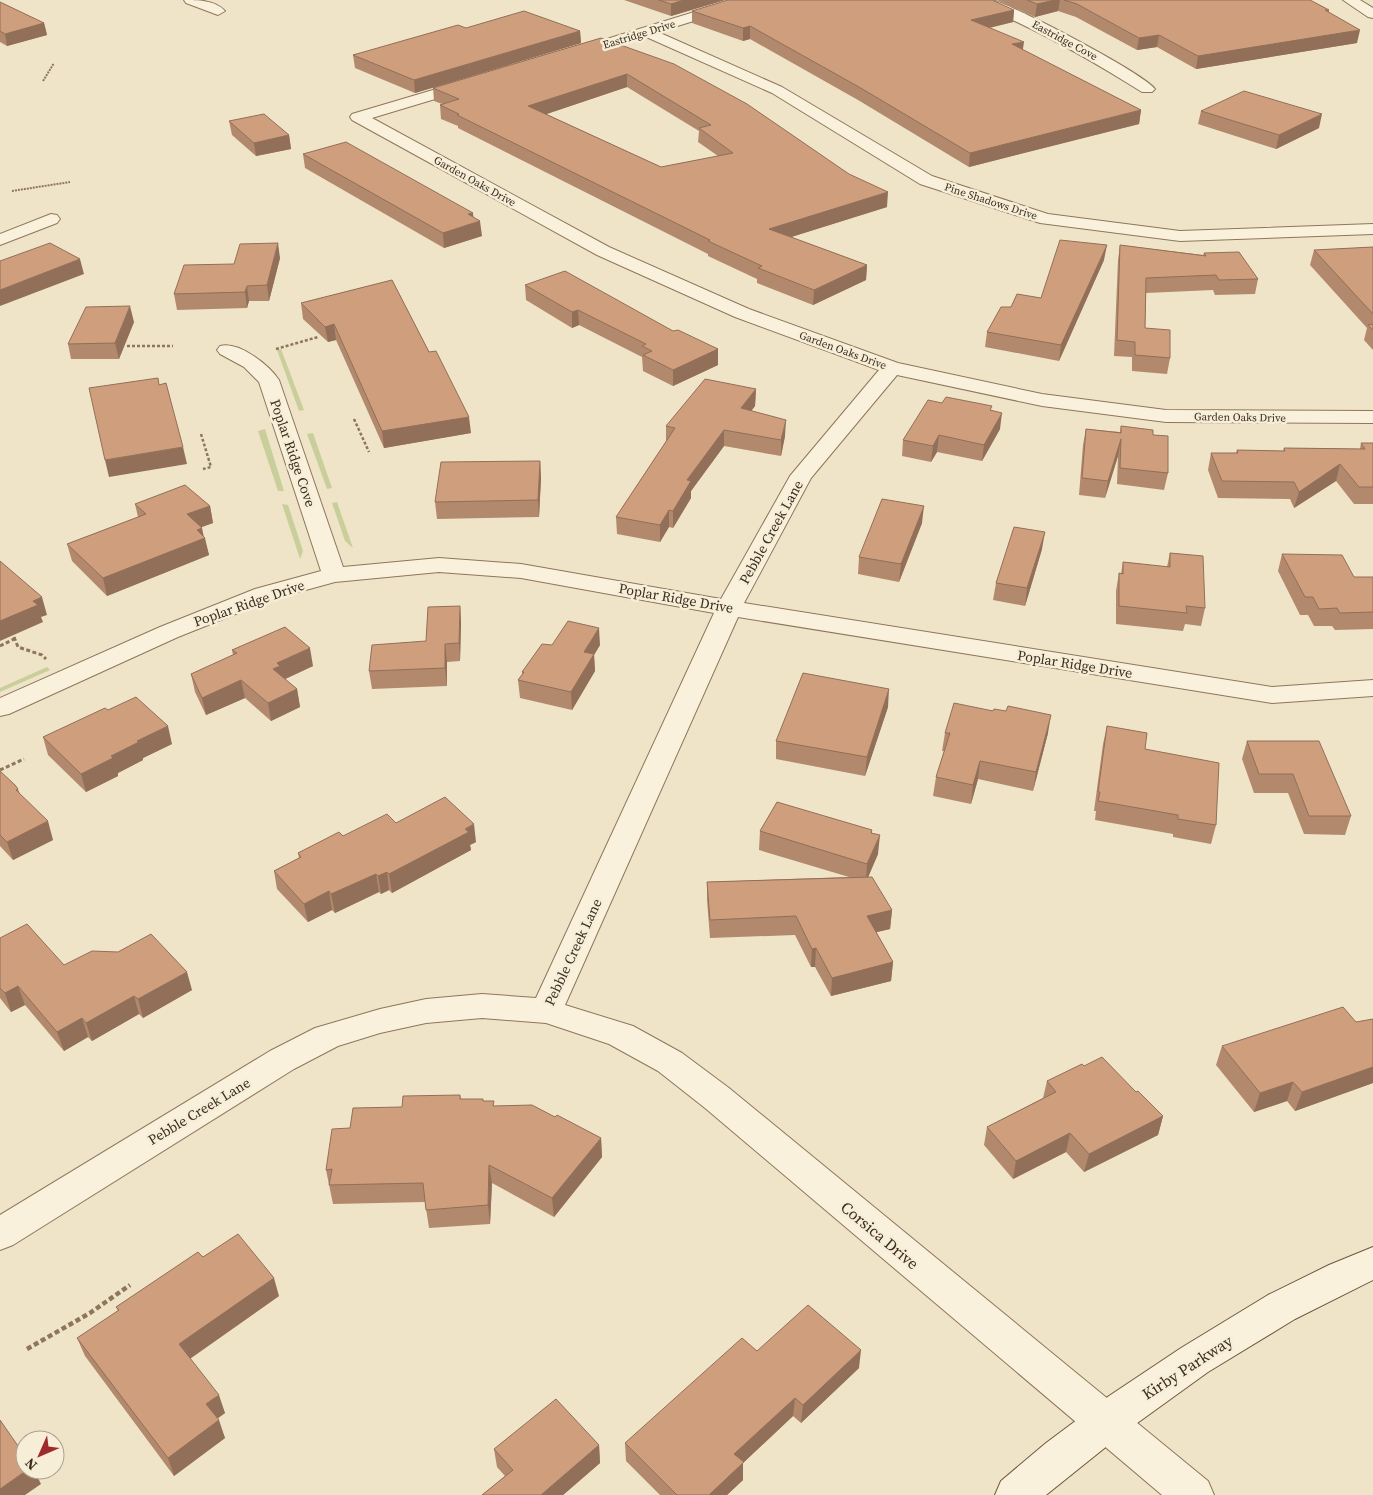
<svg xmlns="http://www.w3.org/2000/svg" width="1373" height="1495" font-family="'Source Serif 4',serif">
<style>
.green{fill:#c9cf9b}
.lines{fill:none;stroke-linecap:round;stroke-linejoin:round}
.minor-casing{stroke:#8d765c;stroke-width:2}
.tertiary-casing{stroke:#8d765c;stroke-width:2}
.secondary-casing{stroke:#6f573f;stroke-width:2}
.path-far3{stroke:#8d765c;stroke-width:2;stroke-dasharray:2 1;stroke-linecap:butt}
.path-far2{stroke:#8d765c;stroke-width:2.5;stroke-dasharray:3 2;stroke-linecap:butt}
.path-far1{stroke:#8d765c;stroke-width:3;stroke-dasharray:4 2.5;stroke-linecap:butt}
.path{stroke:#8d765c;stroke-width:4.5;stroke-dasharray:5 3;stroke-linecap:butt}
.minor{fill:#faf1dc;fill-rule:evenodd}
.tertiary{fill:#faf1dc;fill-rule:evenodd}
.secondary{fill:#faf1dc;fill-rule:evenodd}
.wall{fill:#b2896c;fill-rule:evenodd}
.shaded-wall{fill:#916f58}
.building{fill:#cf9f7d;stroke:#916f58;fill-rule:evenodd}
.labels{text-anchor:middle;stroke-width:5;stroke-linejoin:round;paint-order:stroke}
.far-street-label{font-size:11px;fill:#3d2e20;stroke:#f7eed8}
.street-label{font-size:14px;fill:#3d2e20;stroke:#f7eed8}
.near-street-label{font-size:16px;fill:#3d2e20;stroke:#f7eed8}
</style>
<rect width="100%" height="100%" fill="#f0e4c8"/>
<g class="green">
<polygon points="281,349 304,410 299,411 277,350"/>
<polygon points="265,429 284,491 278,491 258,431"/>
<polygon points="313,433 332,488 327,489 307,434"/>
<polygon points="337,502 353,548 345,541 332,503"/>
<polygon points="282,504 288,505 303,551 300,559"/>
<polygon points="47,667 50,670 0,692 0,688"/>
</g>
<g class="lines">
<g class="minor-casing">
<g id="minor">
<path d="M184 0C198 0 215 0 225 11L218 15 186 3Z"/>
<polygon points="733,0 754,0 752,3 658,32 782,87 932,176 1048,214 1180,231 1373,224 1373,234 1180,241 1040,223 920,184 772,93 644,36 576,57 571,56 569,53 571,50"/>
<path d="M972 0C978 0 986 0 992 0 1014 5 1143 73 1155 89L1152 92H1142C1088 58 1033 27 974 3Z"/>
<path d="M470 79 475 81 478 84 475 87 372 118 609 247 749 309 898 363 1042 394 1166 410 1373 411V423L1166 422 1042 406 897 375 811 478 744 603 1272 687 1373 680V696L1272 703 738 617 565 1005 633 1026 682 1053 729 1088 1208 1481 1214 1495H1162L705 1108 658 1071 609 1044 546 1023 482 1018 426 1023 380 1033 338 1046 294 1069 13 1245 0 1250V1215L270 1051 315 1028 380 1009 426 999 482 994 536 998 714 613 521 578 439 572 335 582 273 599 178 637 9 714 0 716V698L160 627 255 589 321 571 259 382 244 367 220 354 217 350 220 346C239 341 269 365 279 380L343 567 439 558 521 564 721 599 790 476 879 370 735 317 597 255 352 120 350 117 352 114Z"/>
<polygon points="51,214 57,215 60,219 57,223 0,245 0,234"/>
</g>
</g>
<g class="tertiary-casing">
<polygon id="tertiary" points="1343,0 1360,0 1373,8 1373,18 1368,17"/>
</g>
<g class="secondary-casing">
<polygon id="secondary" points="1373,1247 1373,1280 1295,1319 1208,1372 1122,1434 1046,1495 995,1495 1001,1481 1046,1443 1109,1396 1181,1348 1268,1295 1329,1265"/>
</g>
<g class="path-far3">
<polyline points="43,81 54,63"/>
<polyline points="12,191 70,182"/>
</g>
<g class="path-far2">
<polyline points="127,346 173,346"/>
<polyline points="276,349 318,337"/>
<polyline points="354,419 369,452"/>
<polyline points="201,434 211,467 203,469"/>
</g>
<g class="path-far1">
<polyline points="14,637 18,647 42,655 46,659"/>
<polyline points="0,646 14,639"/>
<polyline points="0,770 24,759"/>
</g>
<polyline class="path" points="27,1349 90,1313 130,1285"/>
<use href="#minor" class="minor"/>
<use href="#tertiary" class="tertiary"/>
<use href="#secondary" class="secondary"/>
</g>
<g class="wall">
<polygon points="624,0 725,0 671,16"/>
<polygon points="997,0 1310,0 1329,10 1329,12 1357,43 1196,69 1157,47 1137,50 1076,17 1058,11 1035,17"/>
<polygon points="0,2 44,23 47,35 7,46 0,42"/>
<polygon points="1014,10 1013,22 990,28 1023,50 1141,110 1139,124 969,167 858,100 750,39 743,41 692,23 692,11"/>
<polygon points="466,28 580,31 581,43 415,93 355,68 353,55"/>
<path d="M601 38 887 207 791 237 867 265 866 280 813 305 757 283V279L708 256V254L458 128V126L441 119 440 105 442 104 434 101 433 88ZM627 87 699 131 698 142 718 156 661 167 546 114Z"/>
<polygon points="1201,111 1319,128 1276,149 1198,124"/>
<polygon points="229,121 289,135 291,149 256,156 232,135"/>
<polygon points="303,154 473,217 482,236 444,248 305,168"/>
<polygon points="1120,245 1203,255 1204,253 1258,279 1255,294 1215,295 1213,290 1146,293 1145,328 1170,358 1167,374 1132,371 1132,357 1114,356 1118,260"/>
<polygon points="1373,247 1373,350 1364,340 1367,328 1310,265 1314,250"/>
<polygon points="280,258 269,301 249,301 247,308 177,310 174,294 234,264"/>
<polygon points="1104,260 1059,361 985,347 987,332 1011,307 1041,298"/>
<polygon points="392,280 471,433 384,448 336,340 328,342 303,319 301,303"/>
<polygon points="525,285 673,331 718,349 718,365 673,386 643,371 642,357 579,325 572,328 526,300"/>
<polygon points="134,322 119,359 71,359 68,344"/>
<polygon points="756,389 755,406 751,411 785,436 781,456 724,446 691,491 691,498 673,528 669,527 660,542 617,534 616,517 666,442 666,426"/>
<polygon points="942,403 992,410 1000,429 982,461 937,452 931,462 902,456 903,440"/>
<polygon points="1121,426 1153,435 1168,473 1164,490 1117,484 1118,456 1105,498 1079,495 1083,445 1086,429 1120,432"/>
<polygon points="1361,443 1373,443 1373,504 1354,504 1336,481 1294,508 1290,499 1218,498 1208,470 1211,453 1236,453 1237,450 1283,451 1284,448 1360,449"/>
<polygon points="540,461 541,478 539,517 437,519 435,502"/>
<polygon points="135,504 210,506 213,523 201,527 209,555 107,596 72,561 67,544 138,517"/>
<polygon points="922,523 899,582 858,574 859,557"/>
<polygon points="1042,549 1025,606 993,600 996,583"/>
<polygon points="1170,553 1205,608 1201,626 1185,624 1183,631 1116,624 1116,591 1119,573 1121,574 1123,562 1167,567"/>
<polygon points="1282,554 1354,577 1373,577 1373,629 1335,630 1332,626 1314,626 1308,615 1300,615 1278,571"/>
<polygon points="460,606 461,623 460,661 447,662 447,686 372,689 369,671 426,641"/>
<polygon points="552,645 600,645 594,655 595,671 572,710 520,698 518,680 522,675 522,672"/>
<polygon points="232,650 313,666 285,679 297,689 300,707 271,721 245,698 206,715 195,692 191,674 233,655"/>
<polygon points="888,707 865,776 776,759 776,741"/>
<polygon points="108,710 172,744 143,758 143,760 118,773 118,776 86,792 48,755 43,737"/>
<polygon points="1107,726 1145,749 1216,825 1211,844 1173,837 1173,834 1095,820 1096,811 1094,811 1103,744"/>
<polygon points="945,733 1048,733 1033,791 978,779 971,804 933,796 936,777 944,751 942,751"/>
<polygon points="1247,741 1351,816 1345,835 1304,834 1288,793 1254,793 1242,759"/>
<polygon points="0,771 18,789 20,794 53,840 13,860 0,846"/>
<polygon points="396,823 476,842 470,845 471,850 392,893 389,890 381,894 379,892 335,913 332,910 308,922 277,889 274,871 299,858 298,853 343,836"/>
<polygon points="872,830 872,833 878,854 868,877 892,910 890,929 876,932 893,962 891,981 831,996 815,967 811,967 795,935 710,938 707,900 707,882 849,877 759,850 760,831"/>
<polygon points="0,938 64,965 192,990 143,1018 139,1014 92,1041 88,1037 64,1051 25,1005 11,1012 0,998"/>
<polygon points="1373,1019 1373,1083 1295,1111 1287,1101 1254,1112 1216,1065 1222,1046"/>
<polygon points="1084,1066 1136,1092 1163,1116 1158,1135 1084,1172 1066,1152 1013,1179 984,1145 987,1127 1043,1098 1047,1081"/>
<polygon points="460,1095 461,1099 483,1101 494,1106 555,1117 601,1138 602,1157 554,1217 492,1183 490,1224 429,1228 425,1202 333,1204 326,1170 350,1128 402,1107"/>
<polygon points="203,1257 279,1296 190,1359 225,1413 217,1419 225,1438 174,1476 85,1356 77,1338 118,1311 116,1307"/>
<polygon points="757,1351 859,1368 801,1423 793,1416 743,1463 743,1480 727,1495 660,1495 626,1461 625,1443"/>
<polygon points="599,1445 600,1463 563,1495 482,1495 505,1476 497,1467 494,1449"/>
</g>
<g class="shaded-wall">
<polygon points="684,0 725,0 671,16 671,4"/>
<polygon points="1055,0 1060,0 1058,11 1035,17 1037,4"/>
<polygon points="1014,10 1013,22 970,32 971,20"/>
<polygon points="44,23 47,35 7,46 5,34"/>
<polygon points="750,26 750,39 743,41 743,28"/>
<polygon points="1360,30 1357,43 1196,69 1198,56"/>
<polygon points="580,31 581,43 415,93 414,80"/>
<polygon points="1159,35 1157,47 1137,50 1139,38"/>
<polygon points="1024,42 1022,55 1012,44"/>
<polygon points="627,74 627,87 529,120 528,106"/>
<polygon points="1141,110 1139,124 969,167 970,153"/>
<polygon points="1322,114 1319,128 1276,149 1279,135"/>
<polygon points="289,135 291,149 256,156 254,143"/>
<polygon points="888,192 887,207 769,244 769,229"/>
<polygon points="473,213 474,223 480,221 482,236 444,248 443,233 468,214"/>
<polygon points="278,243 280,258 269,301 267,285"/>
<polygon points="1107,245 1104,260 1059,361 1061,345"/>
<polygon points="80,259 84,274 0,306 0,290"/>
<polygon points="867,265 866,280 813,305 814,290"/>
<polygon points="247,286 249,301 247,308 245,292"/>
<polygon points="130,306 134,322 119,359 115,343"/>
<polygon points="578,310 579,325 572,328 572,312"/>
<polygon points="334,324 336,340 328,342 325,327"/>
<polygon points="718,349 718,365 673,386 673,370"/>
<polygon points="756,389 755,406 741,424 741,408"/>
<polygon points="1002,413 1000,429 982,461 984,445"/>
<polygon points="469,417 471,433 384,448 382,431"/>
<polygon points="786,420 785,436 781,456 781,440"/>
<polygon points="724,430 724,446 691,491 691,498 673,528 673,511 687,480"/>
<polygon points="939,435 937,452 931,462 933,446"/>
<polygon points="1121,439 1118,456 1105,498 1108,481"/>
<polygon points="183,447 187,464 109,477 105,460"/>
<polygon points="540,461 541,478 539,517 538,500"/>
<polygon points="1340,464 1336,481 1294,508 1299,492"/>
<polygon points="210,506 213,523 191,531 187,514"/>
<polygon points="924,506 922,523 899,582 901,564"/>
<polygon points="669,510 669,527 660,542 660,525"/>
<polygon points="202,528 204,538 205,538 209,555 107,596 103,578"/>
<polygon points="1045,532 1042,549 1025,606 1027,588"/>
<polygon points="42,597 47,615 41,617 43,622 0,641 0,621 33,601"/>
<polygon points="460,606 461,623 460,661 459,643"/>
<polygon points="599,628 600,645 594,655 595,671 572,710 571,692 584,652"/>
<polygon points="445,644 447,662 447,686 445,668"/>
<polygon points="310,648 313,666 283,680 273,669 277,663"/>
<polygon points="241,680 245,698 206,715 202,698"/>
<polygon points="297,689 300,707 271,721 268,703"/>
<polygon points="889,689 888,707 865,776 867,757"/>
<polygon points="1051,715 1048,733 1033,791 1036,772"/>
<polygon points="168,726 172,744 143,758 143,760 118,773 118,776 86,792 81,774 137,741"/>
<polygon points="980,761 978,779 971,804 973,785"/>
<polygon points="48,821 53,840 13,860 7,842"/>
<polygon points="474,824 476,842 470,845 471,850 392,893 389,874"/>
<polygon points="880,835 878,854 866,882 867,864"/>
<polygon points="387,872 389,890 381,894 378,876"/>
<polygon points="376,874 379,892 335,913 331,894"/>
<polygon points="329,891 332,910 308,922 304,904"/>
<polygon points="892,910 890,929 865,935 867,916"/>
<polygon points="816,948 815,967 811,967 812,949"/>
<polygon points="893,962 891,981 831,996 832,978"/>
<polygon points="187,972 192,990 143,1018 138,999"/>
<polygon points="18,986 25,1005 11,1012 5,993"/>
<polygon points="134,996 139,1014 92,1041 86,1023"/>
<polygon points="82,1018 88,1037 64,1051 57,1032"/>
<polygon points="1373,1067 1373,1083 1295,1111 1302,1092"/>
<polygon points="1293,1082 1287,1101 1254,1112 1260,1093"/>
<polygon points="1163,1116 1158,1135 1084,1172 1089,1154"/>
<polygon points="1070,1133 1066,1152 1013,1179 1016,1161"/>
<polygon points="601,1138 602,1157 554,1217 552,1198"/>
<polygon points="489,1165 492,1183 490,1224 488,1205"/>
<polygon points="274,1278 279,1296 185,1362 179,1344"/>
<polygon points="861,1350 859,1368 801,1423 803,1405"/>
<polygon points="219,1395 225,1413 212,1422 206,1404"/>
<polygon points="795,1398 793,1416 743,1463 743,1480 727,1495 709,1495 734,1454"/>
<polygon points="219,1420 225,1438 174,1476 168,1458"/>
<polygon points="599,1445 600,1463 563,1495 541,1495"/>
<polygon points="27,1470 34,1470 41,1484 25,1495 0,1495 0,1489"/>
</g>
<g class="building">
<polygon points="659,0 684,0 671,4"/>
<polygon points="728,0 992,0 1014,10 971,20 1024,42 1012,44 1141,110 970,153 859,87 750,26 743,28 692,11"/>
<polygon points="1027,0 1055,0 1037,4"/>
<polygon points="1064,0 1310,0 1329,10 1325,10 1360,30 1198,56 1159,35 1139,38 1077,4"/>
<polygon points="0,2 44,23 5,34 0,31"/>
<polygon points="524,11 580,31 414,80 353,55 458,25 466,28"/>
<path d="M601 38 674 64 747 104 849 174 888 192 769 229 867 265 814 290 758 268 762 266 708 241 710 240 457 115 459 114 440 105 459 99 433 88ZM627 74 711 125 699 128 733 153 661 167 528 106Z"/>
<polygon points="1244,91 1322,114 1279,135 1201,111"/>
<polygon points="264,114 289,135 254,143 229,121"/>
<polygon points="346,142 473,213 468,214 480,221 443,233 303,154"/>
<polygon points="1060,240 1107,245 1061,345 987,332 1001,307 1011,307 1017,294 1041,298"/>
<polygon points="50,243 80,259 0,290 0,261"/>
<polygon points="278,243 267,285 247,286 245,292 174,294 184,265 234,264 240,244"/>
<polygon points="1120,245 1206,256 1204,253 1239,252 1258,279 1219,280 1216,275 1146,278 1145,328 1170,330 1170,358 1135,355 1135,342 1117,340"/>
<polygon points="1373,247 1373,314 1314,250"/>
<polygon points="565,271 673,331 678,330 718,349 673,370 643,355 652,351 642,346 646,344 578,310 572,312 525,285"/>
<polygon points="392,280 429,352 436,351 469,417 382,431 334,324 325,327 301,303"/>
<polygon points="130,306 115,343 68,344 86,307"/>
<polygon points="1373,324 1373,330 1368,325"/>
<polygon points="158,378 159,385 166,383 183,447 105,460 89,388"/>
<polygon points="705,379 756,389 741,408 786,420 781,440 724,430 687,480 691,481 673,511 669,510 660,525 616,517 675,428 666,426"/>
<polygon points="946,397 992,406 990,410 1002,413 984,445 939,435 933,446 903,440 928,400 942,403"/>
<polygon points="1121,426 1153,430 1153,435 1168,436 1168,473 1120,468 1121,439 1108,481 1082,478 1086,429 1121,433"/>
<polygon points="1361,443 1373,443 1373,487 1359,487 1340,464 1299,492 1294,482 1222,481 1211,453 1238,453 1237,450 1285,451 1284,448 1365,449"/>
<polygon points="540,461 538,500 435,502 441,462"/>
<polygon points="185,485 210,506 187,514 202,528 197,530 205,538 103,578 67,544 146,514 135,504"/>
<polygon points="882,499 924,506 901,564 859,557"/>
<polygon points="1014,527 1045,532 1027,588 996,583"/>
<polygon points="1170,553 1203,556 1205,608 1186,606 1187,613 1119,606 1119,573 1123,574 1123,562 1170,567"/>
<polygon points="1282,554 1342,555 1354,577 1373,577 1373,612 1340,613 1337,608 1319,609 1313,597 1305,597"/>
<polygon points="0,561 42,597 33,601 38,605 0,621"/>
<polygon points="460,606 459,643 445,644 445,668 369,671 372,645 426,641 428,607"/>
<polygon points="568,621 599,628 584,652 594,654 571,692 518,680 524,672 522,672 542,644 552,645"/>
<polygon points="285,627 310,648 277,663 280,666 273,669 297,689 268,703 241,680 202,698 191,674 237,653 232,650"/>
<polygon points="803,673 889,689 867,757 776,741"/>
<polygon points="136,697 168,726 137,741 139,742 111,756 113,758 81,774 43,737 105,708 108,710"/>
<polygon points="954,703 993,711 994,709 1006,711 1008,706 1051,715 1036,772 980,761 973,785 936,777 950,733 945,733"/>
<polygon points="1107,726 1147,733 1145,749 1219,763 1216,825 1178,819 1178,815 1098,801 1100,792 1098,792"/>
<polygon points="1247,741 1319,741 1351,816 1309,816 1293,774 1259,774"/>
<polygon points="0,771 15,785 18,789 16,790 48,821 7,842 0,835"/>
<polygon points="445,797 474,824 465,829 469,832 389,874 387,872 378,876 376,874 331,894 329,891 304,904 274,871 301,857 298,853 339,832 343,836 387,814 396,823"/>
<polygon points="777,802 872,830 871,833 880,835 867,864 760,831"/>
<polygon points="872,877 892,910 867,916 893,962 832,978 816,948 812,949 796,916 710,920 707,882"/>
<polygon points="27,924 64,965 92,951 118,952 151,934 187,972 138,999 134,996 86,1023 82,1018 57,1032 18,986 5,993 0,988 0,938"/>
<polygon points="1343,1007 1356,1022 1373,1019 1373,1067 1302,1092 1293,1082 1260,1093 1222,1046"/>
<polygon points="1102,1057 1136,1092 1138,1091 1163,1116 1089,1154 1070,1133 1016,1161 987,1127 1056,1092 1047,1081 1082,1064 1084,1066"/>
<polygon points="460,1095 460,1099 483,1099 483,1101 494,1101 493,1106 532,1105 555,1117 557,1115 601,1138 552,1198 489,1165 488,1205 426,1210 423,1183 329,1185 332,1169 326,1170 332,1129 350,1128 353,1108 402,1107 403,1096"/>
<polygon points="238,1234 274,1278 179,1344 219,1395 206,1404 219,1420 168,1458 77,1338 119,1310 116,1307 198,1252 203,1257"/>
<polygon points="808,1305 861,1350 803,1405 795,1398 734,1454 744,1462 709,1495 677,1495 625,1443 742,1338 757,1351"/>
<polygon points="556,1399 599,1445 541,1495 482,1495 513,1470 494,1449"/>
<polygon points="0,1420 25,1456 25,1470 27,1470 0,1489"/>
</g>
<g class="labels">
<g class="far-street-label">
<text transform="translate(639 34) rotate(-17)" y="4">Eastridge Drive</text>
<text transform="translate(1065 40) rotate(28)" y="4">Eastridge Cove</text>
<text transform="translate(475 181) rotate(29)" y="4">Garden Oaks Drive</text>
<text transform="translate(991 201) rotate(18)" y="4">Pine Shadows Drive</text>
<text transform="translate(843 350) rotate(20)" y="4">Garden Oaks Drive</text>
<text transform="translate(1240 417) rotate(1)" y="4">Garden Oaks Drive</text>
</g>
<g class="street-label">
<text transform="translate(293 453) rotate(71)" y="5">Poplar Ridge Cove</text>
<text transform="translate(771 532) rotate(-61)" y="5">Pebble Creek Lane</text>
<text transform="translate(676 598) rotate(10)" y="5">Poplar Ridge Drive</text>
<text transform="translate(249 603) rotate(-19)" y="5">Poplar Ridge Drive</text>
<text transform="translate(1075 664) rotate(9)" y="5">Poplar Ridge Drive</text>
<text transform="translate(573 952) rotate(-65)" y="5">Pebble Creek Lane</text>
<text transform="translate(199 1111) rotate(-31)" y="5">Pebble Creek Lane</text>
</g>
<g class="near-street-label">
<text transform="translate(880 1235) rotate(40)" y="6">Corsica Drive</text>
<text transform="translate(1187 1367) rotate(-33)" y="6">Kirby Parkway</text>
</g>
</g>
<g transform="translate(40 1455) rotate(225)"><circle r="24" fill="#f7eed8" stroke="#ada18e"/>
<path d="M0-4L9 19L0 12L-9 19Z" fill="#9e2a2b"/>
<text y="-8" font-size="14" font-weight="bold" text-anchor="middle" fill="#3d2e20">N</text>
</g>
</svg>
